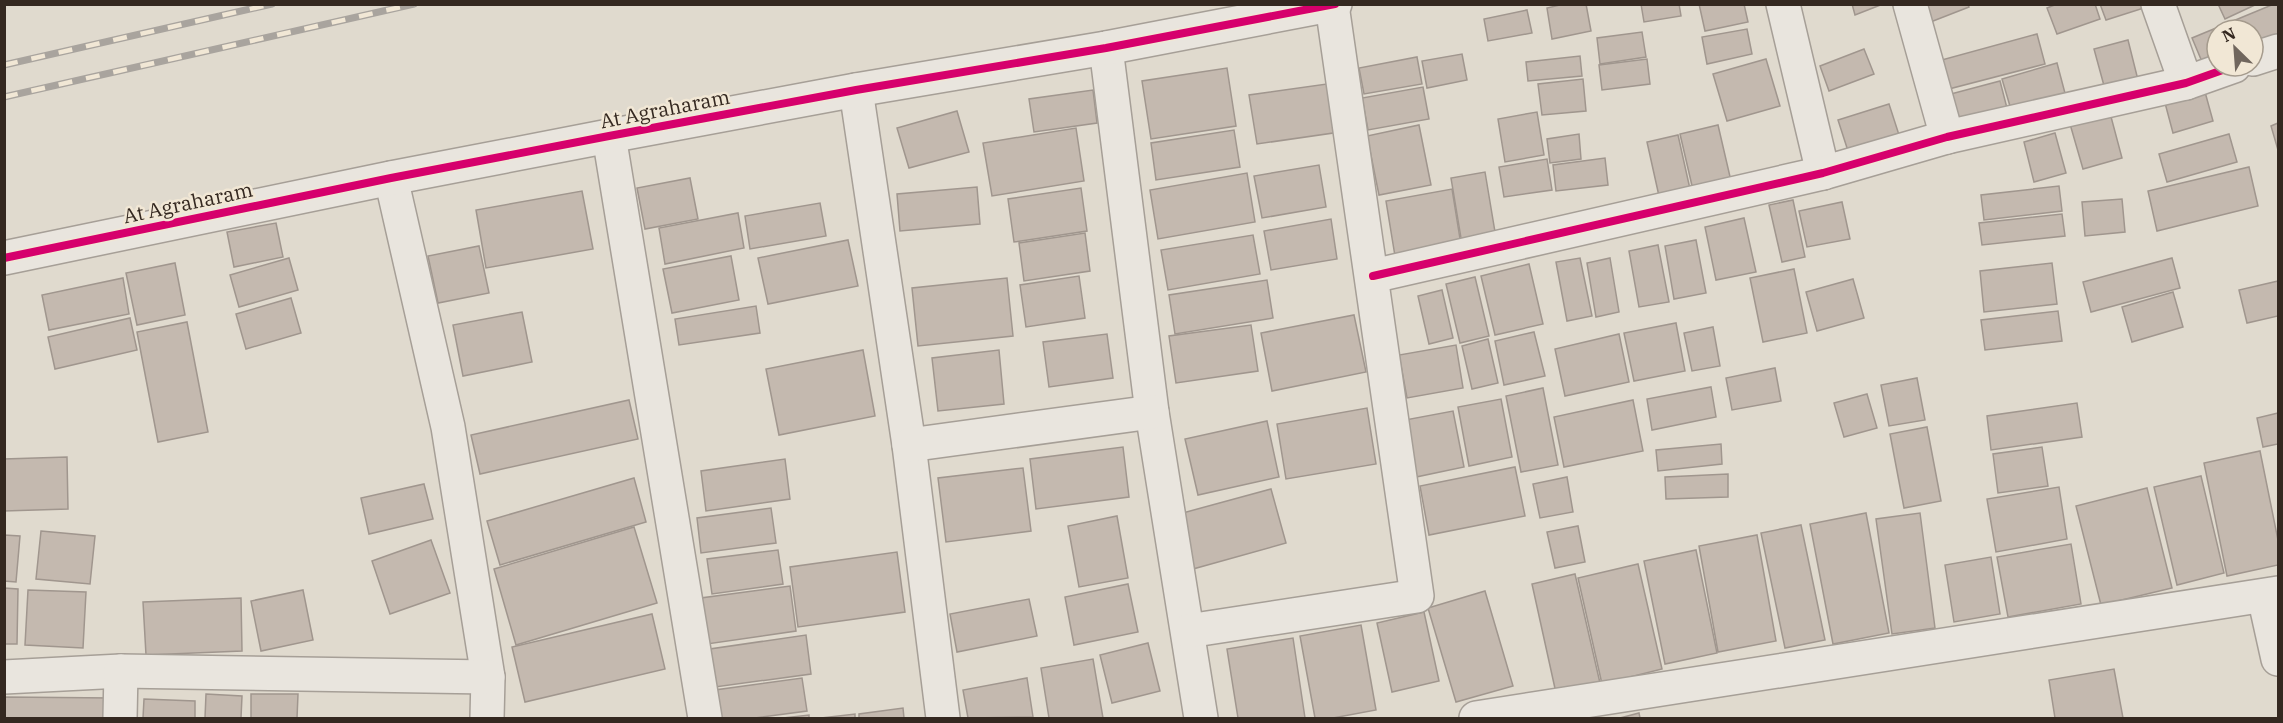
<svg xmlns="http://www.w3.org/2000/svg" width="2283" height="723" font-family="'IBM Plex Serif',serif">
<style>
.building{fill:#c4b9af;stroke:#a0968e;stroke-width:1.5}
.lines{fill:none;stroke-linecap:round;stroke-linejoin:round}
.minor-casing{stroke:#a69f97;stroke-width:36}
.minor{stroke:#e9e5de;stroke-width:33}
.rail-casing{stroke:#a9a49e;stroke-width:7}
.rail{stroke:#f1e7d5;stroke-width:4.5;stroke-dasharray:14;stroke-linecap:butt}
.cycleway-casing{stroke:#f1e7d5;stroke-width:11}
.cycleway{stroke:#d6006c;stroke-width:8}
.labels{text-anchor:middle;stroke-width:5;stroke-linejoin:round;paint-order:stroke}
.street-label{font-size:20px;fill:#342820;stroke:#f1e7d5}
</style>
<rect width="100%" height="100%" fill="#e0dace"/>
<g class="building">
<polygon points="1564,4 1586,4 1591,31 1552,39 1547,8"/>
<polygon points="1641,4 1679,4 1681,16 1644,22"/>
<polygon points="1699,4 1744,4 1748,22 1705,31"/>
<polygon points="1852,4 1883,4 1855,15"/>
<polygon points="1921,4 1968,4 1969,7 1928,23"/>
<polygon points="2057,4 2095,4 2100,19 2057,34 2047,8"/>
<polygon points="2100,4 2147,4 2147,7 2106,20"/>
<polygon points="2218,4 2257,4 2225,19"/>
<polygon points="2274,4 2278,4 2278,34 2253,44 2253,30 2217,30 2217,59 2203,64 2192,38"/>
<polygon points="1527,10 1532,33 1488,41 1484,19"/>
<polygon points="1747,29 1752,54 1707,64 1702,37"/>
<polygon points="1642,32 1646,57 1600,64 1597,38"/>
<polygon points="2037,34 2045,64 1945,90 1938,61"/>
<polygon points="2128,40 2139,84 2106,93 2094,49"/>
<polygon points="1864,49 1874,74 1829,91 1820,66"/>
<polygon points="1462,54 1467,80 1427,88 1422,61"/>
<polygon points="1580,56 1582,76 1528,81 1526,62"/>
<polygon points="1417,57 1422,84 1364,94 1359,68"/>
<polygon points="1647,59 1650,84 1602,90 1599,65"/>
<polygon points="1766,59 1780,106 1727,121 1713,74"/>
<polygon points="2057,63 2066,97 2012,113 2002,79"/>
<polygon points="1227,68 1236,126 1151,139 1142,81"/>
<polygon points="1583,79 1586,111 1542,115 1538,84"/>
<polygon points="2000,81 2008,112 1954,126 1947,95"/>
<polygon points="1341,82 1347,131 1257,144 1249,95"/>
<polygon points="1423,87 1429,119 1368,130 1362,98"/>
<polygon points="1093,90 1097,123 1034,132 1029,99"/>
<polygon points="2205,92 2213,121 2173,133 2165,103"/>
<polygon points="1889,104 1900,138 1849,154 1838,120"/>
<polygon points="957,111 969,152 909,168 897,128"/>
<polygon points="1537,112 1544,155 1505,162 1498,119"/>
<polygon points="2110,113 2122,158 2083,169 2070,124"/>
<polygon points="2278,123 2278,150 2271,126"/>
<polygon points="1419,125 1431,185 1379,195 1367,136"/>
<polygon points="1718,125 1731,181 1693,190 1680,134"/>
<polygon points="1076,128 1084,181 992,196 983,143"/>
<polygon points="1234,130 1240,167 1156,180 1151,143"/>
<polygon points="2055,133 2066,173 2034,182 2024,142"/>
<polygon points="1579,134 1581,159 1550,163 1547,139"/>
<polygon points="2229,134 2237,162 2167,182 2159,154"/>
<polygon points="1678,135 1690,189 1659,196 1647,142"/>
<polygon points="1605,158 1608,185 1556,191 1553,165"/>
<polygon points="1547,159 1552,190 1504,197 1499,167"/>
<polygon points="1319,165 1326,207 1262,218 1254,176"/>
<polygon points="2249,167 2258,206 2157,231 2148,191"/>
<polygon points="1485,172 1496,238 1462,244 1451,178"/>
<polygon points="1247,173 1255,222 1158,239 1150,190"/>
<polygon points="690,178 698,219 645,229 637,188"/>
<polygon points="2059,186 2062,211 1984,220 1981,195"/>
<polygon points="977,187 980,224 900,231 897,194"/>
<polygon points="1081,188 1087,231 1014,242 1008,199"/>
<polygon points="1452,189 1461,245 1395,256 1386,201"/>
<polygon points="582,191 593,249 486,268 476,210"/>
<polygon points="2122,199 2125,232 2085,236 2082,202"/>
<polygon points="1793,200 1805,257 1782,262 1769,205"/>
<polygon points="1842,202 1850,239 1807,247 1799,211"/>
<polygon points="820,203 826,236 750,249 745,216"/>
<polygon points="738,213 744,248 665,264 659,228"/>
<polygon points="2062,214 2065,236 1982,245 1979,223"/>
<polygon points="1744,218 1756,272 1716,280 1705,227"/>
<polygon points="1331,219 1337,259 1271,270 1264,231"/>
<polygon points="276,223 283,257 234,267 227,232"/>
<polygon points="1085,233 1090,271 1024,281 1019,243"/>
<polygon points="1253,235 1260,274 1168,290 1161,250"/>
<polygon points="848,240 858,286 768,304 758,258"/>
<polygon points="1696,240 1706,293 1674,299 1665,246"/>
<polygon points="1658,245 1669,302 1639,307 1629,251"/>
<polygon points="479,246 489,293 438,303 428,256"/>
<polygon points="731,256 739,300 672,313 663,269"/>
<polygon points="289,258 298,290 239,307 230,275"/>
<polygon points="1580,258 1592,316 1567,321 1556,262"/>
<polygon points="1610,258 1619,312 1596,317 1587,263"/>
<polygon points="2172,258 2180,288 2091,312 2083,282"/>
<polygon points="175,263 185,315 137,325 126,273"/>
<polygon points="2052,263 2057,304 1984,312 1980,271"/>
<polygon points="1529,264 1543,324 1495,335 1481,276"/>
<polygon points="1794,269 1807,333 1763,342 1750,278"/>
<polygon points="1079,276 1085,318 1026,327 1020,285"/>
<polygon points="1475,277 1489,336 1460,343 1446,284"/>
<polygon points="123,278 129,314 49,330 42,295"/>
<polygon points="1007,278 1013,336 918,346 912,288"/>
<polygon points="1853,279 1864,318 1817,331 1806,292"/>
<polygon points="1267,280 1273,318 1175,334 1169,295"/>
<polygon points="2278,281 2278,316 2247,323 2239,290"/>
<polygon points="1442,290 1453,338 1429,344 1418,296"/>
<polygon points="2173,292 2183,327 2132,342 2122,307"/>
<polygon points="291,298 301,333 246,349 236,314"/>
<polygon points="756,306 760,333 679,345 675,319"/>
<polygon points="2058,311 2062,341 1985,350 1981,320"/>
<polygon points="522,312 532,362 463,376 453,325"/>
<polygon points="1354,315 1366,372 1272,391 1261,333"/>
<polygon points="130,318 137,350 55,369 48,337"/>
<polygon points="187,322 208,432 158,442 137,332"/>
<polygon points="1676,323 1685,371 1634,381 1624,333"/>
<polygon points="1251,325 1258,371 1176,383 1169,336"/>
<polygon points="1713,327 1720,366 1692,371 1684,333"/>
<polygon points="1534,332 1545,376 1504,385 1495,341"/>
<polygon points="1107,334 1113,378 1049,387 1043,342"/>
<polygon points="1619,334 1629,382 1565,396 1555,349"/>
<polygon points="1488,339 1498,383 1472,389 1462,346"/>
<polygon points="1456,345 1463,388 1407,398 1399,355"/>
<polygon points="863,350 875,416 779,435 766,369"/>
<polygon points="999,350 1004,404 938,411 932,358"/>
<polygon points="1775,368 1781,401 1732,410 1726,378"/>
<polygon points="1917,378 1925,420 1889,426 1881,385"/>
<polygon points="1711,387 1716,417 1652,430 1647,399"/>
<polygon points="1543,388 1558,465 1521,472 1506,396"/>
<polygon points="1867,394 1877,428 1844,437 1834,403"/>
<polygon points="1501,399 1512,457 1469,466 1458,407"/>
<polygon points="629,400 638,439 480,474 471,435"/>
<polygon points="1633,400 1643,451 1564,467 1554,417"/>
<polygon points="2077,403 2082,437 1991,450 1987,416"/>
<polygon points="1367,408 1376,464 1286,479 1277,424"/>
<polygon points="1453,411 1464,467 1416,477 1405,420"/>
<polygon points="2278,413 2278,444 2263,447 2257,418"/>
<polygon points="1267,421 1279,477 1198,495 1185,439"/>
<polygon points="1927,427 1941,501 1904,508 1890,434"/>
<polygon points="1721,444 1722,464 1658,471 1656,450"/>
<polygon points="1123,447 1129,497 1036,509 1030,459"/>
<polygon points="2042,447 2048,486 1998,493 1993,454"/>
<polygon points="2260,451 2278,540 2278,565 2227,576 2204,463"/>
<polygon points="67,457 68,509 4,511 4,459"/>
<polygon points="785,459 790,499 706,511 701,471"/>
<polygon points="1515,467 1525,516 1429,535 1420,486"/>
<polygon points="1023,468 1031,531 946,542 938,478"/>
<polygon points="1728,474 1728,497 1666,499 1665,477"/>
<polygon points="2201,476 2224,573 2177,585 2154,487"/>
<polygon points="1567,477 1573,512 1540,518 1533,484"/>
<polygon points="634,478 646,522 500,565 487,521"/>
<polygon points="424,484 433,519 369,534 361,498"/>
<polygon points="2059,487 2067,539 1996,552 1987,499"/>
<polygon points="2147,488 2172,588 2101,605 2076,506"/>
<polygon points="1271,489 1286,543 1193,569 1179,514"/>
<polygon points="771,508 776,543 701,553 697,518"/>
<polygon points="1866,513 1889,633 1833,644 1810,524"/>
<polygon points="1920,513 1935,628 1892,634 1876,519"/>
<polygon points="1117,516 1128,578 1079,587 1068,526"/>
<polygon points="1801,525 1825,640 1785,648 1761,533"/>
<polygon points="1578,526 1585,562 1555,568 1547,532"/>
<polygon points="634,527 657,603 516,645 494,569"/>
<polygon points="41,531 95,536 90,584 36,579"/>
<polygon points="4,535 20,536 16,582 4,581"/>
<polygon points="1757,535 1776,641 1718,652 1699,546"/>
<polygon points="431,540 450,593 390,614 372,561"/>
<polygon points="2071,544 2081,604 2008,617 1997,557"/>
<polygon points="778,550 783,584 712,594 707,559"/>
<polygon points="1696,550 1717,653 1665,664 1644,561"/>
<polygon points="897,552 905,612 798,627 790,567"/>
<polygon points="1991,557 2000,614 1954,622 1945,565"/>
<polygon points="1638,564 1662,669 1602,684 1578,578"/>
<polygon points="1575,574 1600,683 1556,693 1532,584"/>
<polygon points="1128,584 1138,632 1074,645 1065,597"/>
<polygon points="790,586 796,631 707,644 701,598"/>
<polygon points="4,588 18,589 17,644 4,644"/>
<polygon points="28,590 86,592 83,648 25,645"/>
<polygon points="303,590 313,640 261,651 251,601"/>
<polygon points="1485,591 1513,686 1456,702 1428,608"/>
<polygon points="241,598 242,651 146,655 143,602"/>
<polygon points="1029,599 1037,636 957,652 950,614"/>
<polygon points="1424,612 1439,681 1392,692 1377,623"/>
<polygon points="652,614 665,669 525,702 512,647"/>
<polygon points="1361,625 1376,710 1333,718 1315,718 1300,636"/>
<polygon points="806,635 811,674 715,687 710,649"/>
<polygon points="1293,638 1305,718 1238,718 1227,649"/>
<polygon points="1148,643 1160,691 1112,703 1100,655"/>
<polygon points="1093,659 1103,718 1049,718 1041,668"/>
<polygon points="2114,669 2123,718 2055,718 2049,680"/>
<polygon points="802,678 807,711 755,718 719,718 715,690"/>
<polygon points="1027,678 1033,717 968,718 963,690"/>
<polygon points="206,694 242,696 241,718 205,718"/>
<polygon points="251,694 298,694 297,718 251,718"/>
<polygon points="4,697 113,698 113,718 4,718"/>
<polygon points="144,699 195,701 195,718 143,718"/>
<polygon points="903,708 904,718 859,718 859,714"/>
<polygon points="1639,713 1640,718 1620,718"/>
<polygon points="855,714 855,718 821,718"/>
<polygon points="809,715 809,718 783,718"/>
</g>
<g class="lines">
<g class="minor-casing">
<g id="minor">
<polyline points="1783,4 1823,173"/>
<polyline points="1910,4 1947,137"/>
<polyline points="2158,4 2186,83"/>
<polyline points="1106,48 1152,412 1201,718"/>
<polyline points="2253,59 2278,51"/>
<polyline points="856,90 909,445 943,718"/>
<polyline points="609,136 705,718"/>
<polyline points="391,178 448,427 488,677 487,718"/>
<polyline points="4,258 391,178 609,136 856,90 1106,48 1335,4"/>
<polyline points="1373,276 1823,173 1947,137 2186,83 2234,66"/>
<polyline points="909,445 1152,412"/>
<polyline points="2264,596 2278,659"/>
<polyline points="1188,631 1417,596 1332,5"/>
<polyline points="4,677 121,671 488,677"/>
<polyline points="120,718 121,671"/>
<polyline points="1476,718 2278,593"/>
</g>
</g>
<use href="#minor" class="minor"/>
<g class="rail-casing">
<g id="rail">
<polyline points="4,65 272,4"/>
<polyline points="4,97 414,4"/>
</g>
</g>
<use href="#rail" class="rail"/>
<g class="cycleway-casing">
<g id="cycleway">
<polyline points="4,258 391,178 609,136 856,90 1106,48 1335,4"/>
<polyline points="1373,276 1823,173 1947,137 2186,83 2234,66"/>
</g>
</g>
<use href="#cycleway" class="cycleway"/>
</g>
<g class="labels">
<g class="street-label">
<text transform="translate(665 109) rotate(-11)" y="7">At Agraharam</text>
<text transform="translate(188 203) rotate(-12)" y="7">At Agraharam</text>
</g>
</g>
<rect width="2283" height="723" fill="none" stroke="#342820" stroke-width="12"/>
<g transform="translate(2235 48) rotate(335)"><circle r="28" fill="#f1e7d5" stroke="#a59b8d" stroke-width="1.5"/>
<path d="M0-4.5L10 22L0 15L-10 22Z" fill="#70665d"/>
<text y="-9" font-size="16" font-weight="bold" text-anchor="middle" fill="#342820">N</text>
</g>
</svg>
